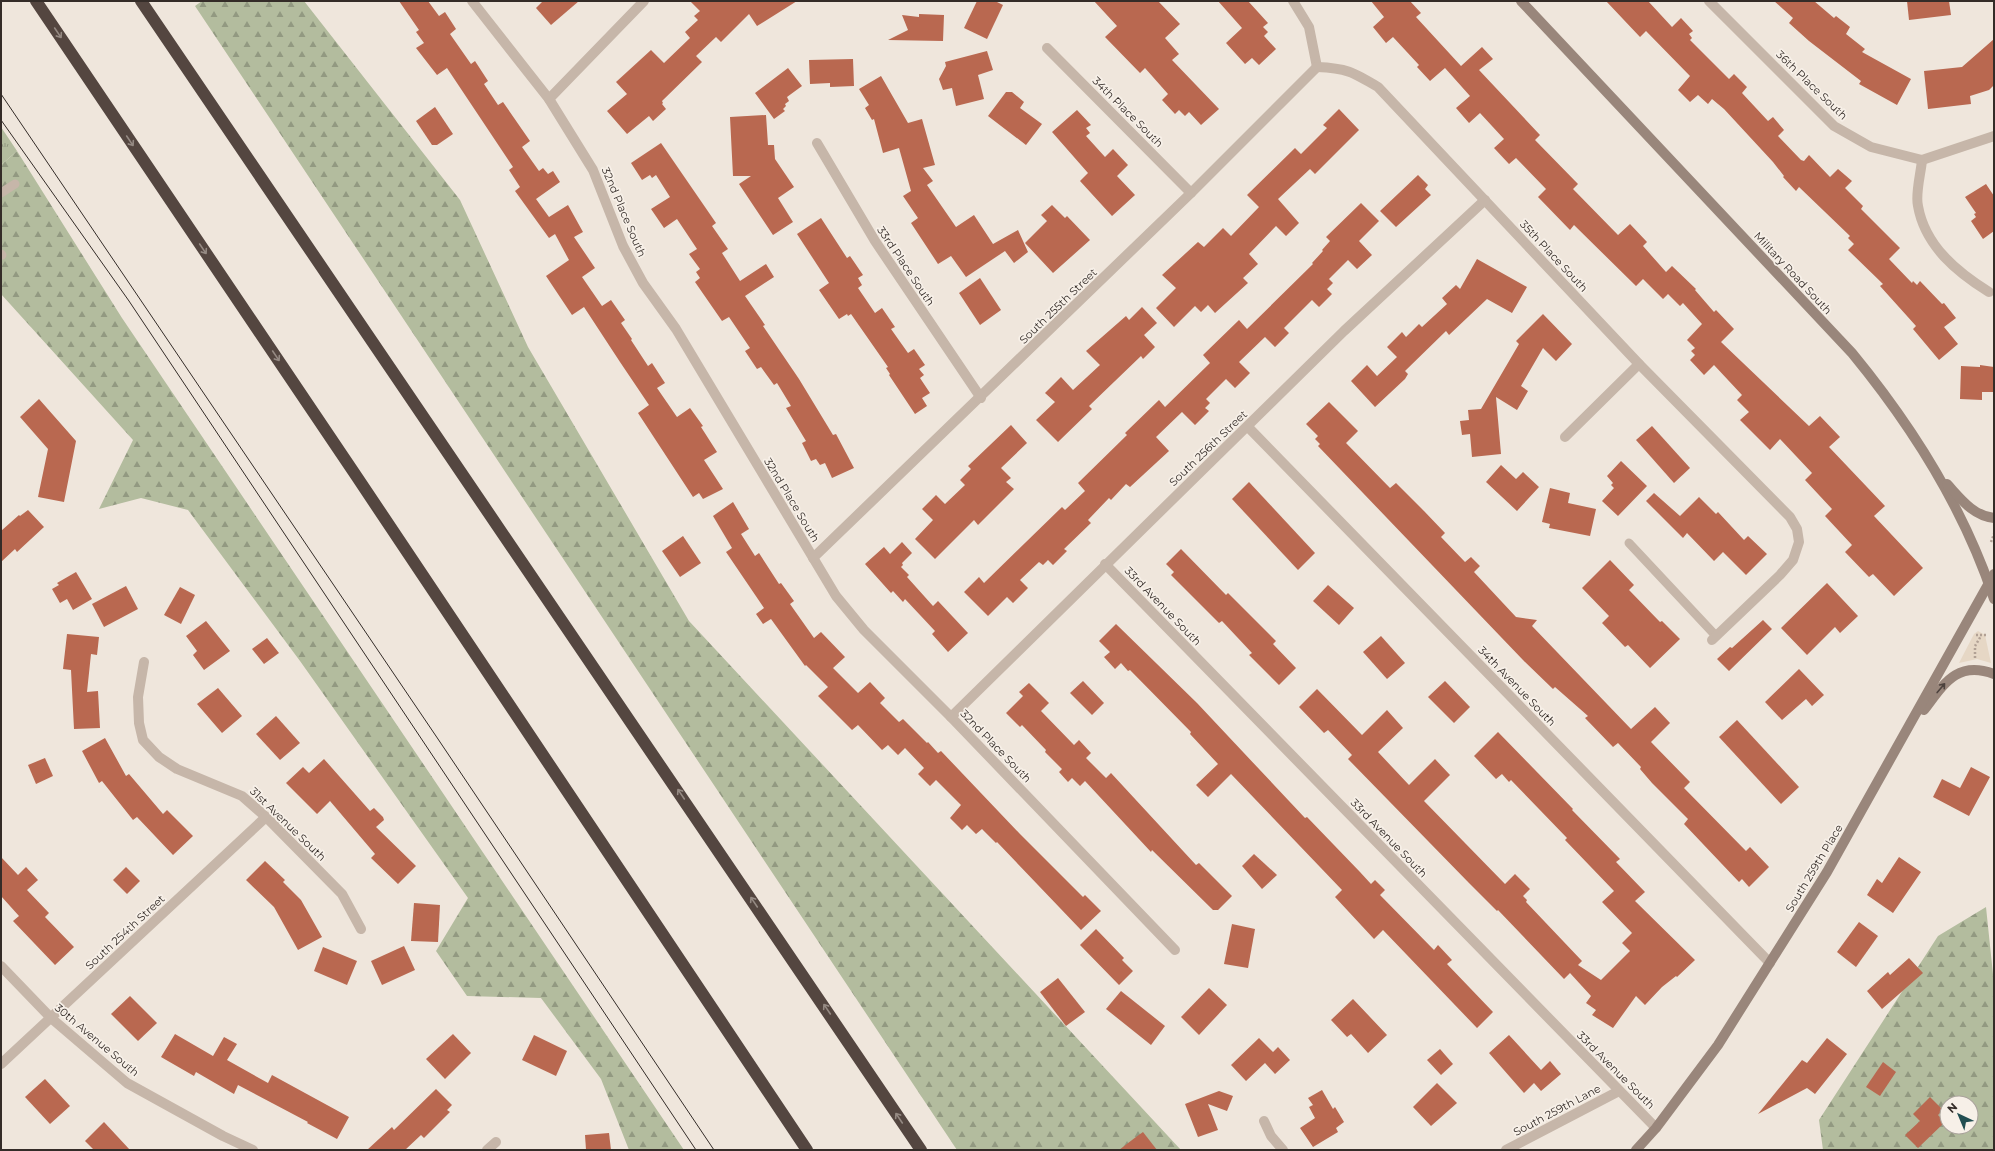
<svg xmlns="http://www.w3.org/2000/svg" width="1995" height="1151" font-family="Montserrat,sans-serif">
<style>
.grass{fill:url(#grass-tufts)}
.forest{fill:url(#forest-firs);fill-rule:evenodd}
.plaza{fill:#e6d7c5}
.building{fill:#b96850}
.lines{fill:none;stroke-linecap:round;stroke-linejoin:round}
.path{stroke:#b1a094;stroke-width:2.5;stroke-dasharray:2 2;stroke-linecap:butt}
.service{stroke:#c6b6a9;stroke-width:9}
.minor{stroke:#c6b6a9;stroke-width:10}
.secondary{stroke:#99867b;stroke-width:10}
.motorway{stroke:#544640;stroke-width:12}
.tram{stroke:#342c28;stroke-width:1}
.oneway{stroke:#958a83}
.oneway2{stroke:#4d423d}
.labels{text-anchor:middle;stroke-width:3.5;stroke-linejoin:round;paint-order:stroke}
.street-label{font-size:11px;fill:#342c28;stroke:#f7f0e8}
</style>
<defs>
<pattern id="grass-tufts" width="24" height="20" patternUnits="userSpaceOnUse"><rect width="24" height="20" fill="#b3bc9e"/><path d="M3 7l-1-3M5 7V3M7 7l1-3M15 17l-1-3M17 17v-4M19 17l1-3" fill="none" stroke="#929981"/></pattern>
<pattern id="forest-firs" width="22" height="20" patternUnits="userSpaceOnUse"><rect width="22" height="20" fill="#b3bc9e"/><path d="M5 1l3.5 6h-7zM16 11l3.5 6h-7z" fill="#929981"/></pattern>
</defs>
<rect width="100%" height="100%" fill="#efe6dc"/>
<polygon class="grass" points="1,127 17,151 1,165"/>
<g class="forest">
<polygon points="202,1 304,1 460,200 528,347 689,621 1181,1150 957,1150 195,6"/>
<polygon points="17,151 122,318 684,1150 629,1150 601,1079 541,998 467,996 436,951 468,898 300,661 188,510 141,498 99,509 133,440 1,294 1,165"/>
<path d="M1986 907 1994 984V1150H1823L1819 1120 1938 936ZM1947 1103H1971V1127H1947Z"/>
</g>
<polygon class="plaza" points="1978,631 1985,635 1991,663 1977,659 1959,663 1974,634"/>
<g class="building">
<polygon points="399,1 428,1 439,16 445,12 456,29 450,34 471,64 475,61 488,81 484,84 498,105 503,102 530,141 522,147 539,171 543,168 548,174 553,171 560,182 536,199 549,217 568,205 583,232 574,237 595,268 582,277 602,306 611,300 625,320 621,323 632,339 631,340 648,366 652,363 665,383 657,388 677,417 690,408 703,426 701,427 717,452 704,460 723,489 703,499 699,493 693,497 638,413 649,405 620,362 584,307 572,315 546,276 569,260 555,234 549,238 515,191 520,187 509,170 513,167 447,68 437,75 416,48 424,43 416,32 419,30"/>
<polygon points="543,1 579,1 551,25 536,8"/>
<polygon points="690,1 797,1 757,26 749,14 721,42 716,37 696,56 702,62 662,101 663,103 662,104 666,109 653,121 649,116 627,134 607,111 627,94 616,82 651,50 664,63 690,38 685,32 698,20 694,16 700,11"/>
<polygon points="977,1 995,1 1003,5 987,39 964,28"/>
<polygon points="1094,1 1158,1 1180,24 1165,38 1179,54 1172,60 1219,109 1201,125 1189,112 1185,116 1179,110 1175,114 1162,100 1168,94 1145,68 1140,73 1105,37 1117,26"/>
<polygon points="1218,1 1248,1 1268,23 1263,27 1268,32 1264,36 1276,49 1259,65 1252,58 1245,64 1226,43 1242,28"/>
<polygon points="1371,1 1410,1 1421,13 1416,17 1461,66 1482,47 1493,59 1479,70 1540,135 1535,140 1578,184 1573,189 1618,235 1630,224 1647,242 1643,246 1666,272 1672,266 1696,289 1695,290 1714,312 1716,310 1734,329 1721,342 1809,426 1820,416 1840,437 1829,447 1885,506 1874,516 1923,568 1894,596 1873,574 1869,577 1845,552 1852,545 1825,516 1832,509 1805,480 1812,473 1780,439 1770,450 1740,420 1749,412 1737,400 1742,395 1714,365 1704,375 1690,360 1695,355 1691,351 1695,348 1687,340 1702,324 1683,303 1680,306 1668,294 1663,299 1643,279 1636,286 1574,225 1570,230 1538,197 1546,189 1516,158 1509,164 1494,148 1504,139 1480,113 1469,123 1456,108 1470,96 1445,68 1430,81 1417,67 1419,65 1393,37 1386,43 1373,27 1384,17"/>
<polygon points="1606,1 1648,1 1672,27 1681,18 1693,31 1689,34 1692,38 1690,40 1729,79 1734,74 1747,87 1742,93 1768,121 1773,117 1784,130 1778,136 1801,160 1804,161 1809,155 1830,177 1838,169 1852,181 1845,188 1863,206 1861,209 1900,248 1889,259 1912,283 1913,281 1917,285 1920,281 1942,304 1944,303 1956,318 1944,327 1958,344 1939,360 1913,329 1916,326 1880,286 1883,284 1848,250 1854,244 1848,238 1850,236 1799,187 1796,191 1783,177 1784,176 1773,162 1724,109 1712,99 1708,104 1698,95 1690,102 1678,90 1690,76 1646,31 1640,37"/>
<polygon points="1774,1 1814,1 1834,18 1836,16 1850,27 1846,34 1865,49 1862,52 1911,79 1897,105 1859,84 1861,81 1809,41 1789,23 1793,18"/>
<polygon points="1907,1 1949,1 1951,15 1909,20"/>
<polygon points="919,14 944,15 943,41 888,40 908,30 902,15 919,17"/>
<polygon points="1994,39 1994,85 1989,90 1970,96 1971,104 1928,109 1924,71 1962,67"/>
<polygon points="987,51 993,70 978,75 984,99 956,106 952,88 943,90 939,79 946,66 945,62"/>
<polygon points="853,59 854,86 830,87 830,83 810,84 809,60"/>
<polygon points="788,68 802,86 787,97 789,101 785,104 786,106 783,109 785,111 774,119 755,93"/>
<polygon points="881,76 908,123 922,119 935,165 923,168 933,181 927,185 956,227 974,215 993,244 1018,230 1028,252 1014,263 1005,251 966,277 951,256 938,264 911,223 918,218 903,196 911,191 899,148 883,153 874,119 872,120 865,108 869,105 859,89"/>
<polygon points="1006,92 1012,92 1024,102 1020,108 1042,124 1026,145 988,116"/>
<polygon points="435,107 453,134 437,145 432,145 416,121"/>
<polygon points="1339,109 1359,130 1315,174 1310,169 1278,199 1299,223 1286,236 1276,226 1249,254 1258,264 1243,278 1248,283 1215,313 1208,305 1201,312 1195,306 1174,327 1156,308 1176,288 1162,275 1198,242 1204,247 1223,228 1231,236 1259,207 1247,195 1295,148 1301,154 1327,128 1323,125"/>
<polygon points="1077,110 1091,125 1086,128 1090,133 1086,136 1105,157 1113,149 1128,165 1117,176 1135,195 1112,216 1080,181 1088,173 1052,132"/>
<polygon points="766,115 768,145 774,145 775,159 794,187 778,198 793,222 773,235 739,184 751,176 733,176 730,117"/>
<polygon points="661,143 716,223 712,226 728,249 722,253 740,281 766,264 774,277 745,296 765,325 763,326 799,379 833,435 836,434 854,468 832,478 825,463 820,465 816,459 811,461 802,443 806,441 786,408 791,406 777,383 774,385 761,367 757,369 745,351 750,348 729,317 722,321 695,282 700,278 696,272 700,269 689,254 697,249 677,219 664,228 651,209 670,197 656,175 652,178 650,175 642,180 631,163"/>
<polygon points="1418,175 1428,185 1425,189 1431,195 1396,227 1380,211"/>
<polygon points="1986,184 1994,196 1994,231 1983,239 1971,221 1976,217 1974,214 1976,213 1965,197"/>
<polygon points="1361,203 1379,221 1359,241 1372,255 1357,269 1348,260 1329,279 1333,283 1327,289 1332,294 1319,307 1312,300 1284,328 1289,333 1275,347 1265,337 1239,362 1250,373 1235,388 1226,379 1206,399 1210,403 1205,408 1209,411 1195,425 1182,412 1156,437 1169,451 1130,487 1126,484 1111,500 1109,498 1088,520 1091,523 1064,549 1067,551 1053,565 1048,560 1043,565 1039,562 1020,580 1028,588 1013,603 1007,597 988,616 964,592 979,577 984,583 1062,507 1065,510 1085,491 1078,483 1127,435 1125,433 1159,400 1165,407 1210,363 1203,355 1239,320 1247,329 1313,264 1312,263 1323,251 1322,250 1330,241 1326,237"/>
<polygon points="1052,205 1065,218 1067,216 1090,240 1053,273 1025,243 1047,221 1041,215"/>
<polygon points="821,218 847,258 850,256 863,275 858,278 862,285 858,288 875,313 882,308 895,327 891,329 908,353 914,349 925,365 919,369 924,375 920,378 930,393 922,398 927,406 915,414 889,375 890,374 886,368 888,367 851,314 848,316 847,314 839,319 819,290 829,283 797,234"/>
<polygon points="1477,259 1527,287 1512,313 1487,299 1449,335 1446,331 1405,371 1408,374 1405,379 1375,407 1351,381 1367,365 1377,376 1397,357 1387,347 1402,332 1406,337 1419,324 1422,327 1447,304 1442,298 1456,285 1460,289"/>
<polygon points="980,278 1001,310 980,325 959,293"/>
<polygon points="1142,307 1157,323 1144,335 1155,347 1143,359 1141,356 1089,406 1092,409 1058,442 1036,420 1055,402 1045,393 1061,377 1073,390 1100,365 1086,351 1126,316 1129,320"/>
<polygon points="1543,314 1572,344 1556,361 1543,348 1521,386 1528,391 1517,410 1496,397 1501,454 1472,457 1470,434 1462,435 1460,421 1469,420 1468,410 1481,409 1519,344 1516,341"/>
<polygon points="1980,365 1994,367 1994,392 1982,392 1982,400 1960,399 1961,366 1980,367"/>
<polygon points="39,399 76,441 64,502 38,497 48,449 20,417"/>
<polygon points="1329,402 1358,431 1346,443 1390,488 1396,483 1424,511 1445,533 1441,537 1465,562 1471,557 1480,566 1474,572 1516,617 1537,620 1532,626 1631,729 1655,707 1670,723 1651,742 1690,782 1684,788 1746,851 1750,847 1769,867 1749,887 1742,879 1739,882 1684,824 1688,819 1652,783 1640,769 1641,767 1618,743 1613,747 1585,718 1588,716 1555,687 1553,689 1523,660 1318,446 1320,444 1315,439 1318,436 1306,424"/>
<polygon points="1011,425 1027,443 1001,468 1011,478 1006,482 1014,489 978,525 974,520 935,559 915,539 933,520 922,509 936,495 945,504 965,485 960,480 971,469 968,466"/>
<polygon points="1652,426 1690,468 1674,483 1636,440"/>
<polygon points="1621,461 1647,486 1618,516 1602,501 1614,488 1611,485 1613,483 1607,476"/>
<polygon points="1501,465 1516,479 1523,472 1539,487 1517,511 1486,482"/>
<polygon points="1249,482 1315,553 1298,570 1232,499"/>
<polygon points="1550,488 1570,493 1568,503 1596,509 1590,536 1549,528 1550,524 1542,522"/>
<polygon points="1654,493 1680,516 1699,497 1716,514 1718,512 1744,540 1748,536 1767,554 1746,575 1723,552 1714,561 1687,533 1683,538 1646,501"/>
<polygon points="733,502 749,529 741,534 755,556 759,553 779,584 781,583 794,601 790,604 814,638 821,632 845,657 833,668 858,693 870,682 885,698 880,703 899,722 903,719 927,743 928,742 938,753 941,751 1020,834 1083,897 1085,895 1101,911 1081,930 997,842 996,843 982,829 976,834 967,825 962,830 950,818 961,805 936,780 930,786 918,774 924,768 905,748 898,755 888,745 882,750 858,725 852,730 818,696 828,687 806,665 805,666 771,619 763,624 756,614 764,608 726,552 732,548 713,516"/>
<polygon points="28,510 44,527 17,552 15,549 1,562 1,531 19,515 20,516"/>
<polygon points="683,536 701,563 680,577 662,551"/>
<polygon points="902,542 912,553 902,563 903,565 901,567 909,575 907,577 933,606 938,601 968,633 948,652 932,634 935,631 905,599 903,602 893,591 891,593 865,564 884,547 890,554"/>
<polygon points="1181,549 1226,595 1228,593 1276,641 1273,644 1296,668 1279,685 1249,655 1252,653 1222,621 1219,623 1171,575 1174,572 1166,564"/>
<polygon points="1610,560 1634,585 1629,590 1660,622 1662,621 1680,639 1650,668 1628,645 1625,647 1602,623 1609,616 1582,588"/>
<polygon points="76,572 92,599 73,610 67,599 60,603 52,589 59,585 57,583"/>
<polygon points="1827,583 1858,616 1840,633 1835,627 1807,655 1781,628"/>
<polygon points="1328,585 1354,608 1339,625 1313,601"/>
<polygon points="126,586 138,609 104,627 92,604"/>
<polygon points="180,587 195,595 181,624 164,615"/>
<polygon points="1763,620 1772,629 1729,671 1717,659 1730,647 1732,648"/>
<polygon points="206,621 230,651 204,670 193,655 197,651 186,636"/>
<polygon points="1116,624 1197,703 1305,818 1307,817 1360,872 1371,884 1375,880 1385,890 1380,895 1434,950 1438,945 1452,960 1447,964 1493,1012 1477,1028 1383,930 1374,939 1335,897 1342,890 1231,774 1208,797 1196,785 1218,764 1190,734 1191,732 1130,670 1128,671 1121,663 1115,669 1104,657 1110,652 1099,641"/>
<polygon points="67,634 99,637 97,655 91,654 87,692 98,691 100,728 74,729 71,670 63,669"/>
<polygon points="1381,636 1405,663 1387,679 1363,652"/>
<polygon points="267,638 279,653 264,664 252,649"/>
<polygon points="1799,669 1824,695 1812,706 1806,699 1782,720 1765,702"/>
<polygon points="1083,681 1104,703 1092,715 1070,693"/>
<polygon points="1445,681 1470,707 1454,723 1428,697"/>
<polygon points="1029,683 1049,703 1041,711 1074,745 1079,740 1091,753 1086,758 1106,778 1111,773 1196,865 1199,863 1232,896 1218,910 1213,910 1152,850 1151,852 1085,781 1080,786 1072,778 1068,782 1059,772 1062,769 1045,752 1046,750 1022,725 1020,727 1006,713 1023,696 1019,692"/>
<polygon points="218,688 242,716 222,733 197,704"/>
<polygon points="1317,689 1362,735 1387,710 1403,728 1378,752 1409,785 1435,759 1450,775 1424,801 1505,884 1515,874 1530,889 1523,896 1527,900 1526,902 1582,961 1578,965 1601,980 1630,951 1622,943 1632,933 1602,902 1614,891 1565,840 1567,838 1511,780 1509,782 1502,774 1496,779 1474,756 1498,732 1573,809 1572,810 1620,859 1616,862 1645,892 1635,901 1695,960 1677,977 1676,976 1662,987 1645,1005 1636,996 1613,1028 1592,1015 1596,1010 1586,1003 1591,996 1570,973 1564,979 1498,910 1497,911 1469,883 1348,759 1352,755 1328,730 1324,733 1299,707"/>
<polygon points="276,716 300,743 280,760 256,734"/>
<polygon points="1737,720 1799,787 1781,804 1719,737"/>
<polygon points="105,738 126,776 129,774 163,814 167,810 193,836 173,855 137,817 133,820 102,781 99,783 82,751"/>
<polygon points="45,758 53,776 36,784 28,765"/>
<polygon points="324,759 370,811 374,808 383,817 384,820 376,827 416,866 398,884 371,858 375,854 330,801 317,814 286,783 303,767 309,773"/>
<polygon points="1971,767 1990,777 1969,816 1933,797 1942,779 1960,788"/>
<polygon points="1254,854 1277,875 1262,889 1242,866"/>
<polygon points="1,857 18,875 26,867 38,880 27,890 49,913 45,917 74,947 55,965 13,921 19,916 1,896"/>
<polygon points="1899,857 1921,872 1893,913 1867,895 1877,879 1882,883"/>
<polygon points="265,861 285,880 283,882 301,900 322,937 298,950 274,907 246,880"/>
<polygon points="126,867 140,881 127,894 113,880"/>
<polygon points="414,903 440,905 438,942 411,941"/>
<polygon points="1859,922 1878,936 1856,967 1837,952"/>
<polygon points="1232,924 1255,929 1248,968 1224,964"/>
<polygon points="1096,929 1124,958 1122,960 1133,971 1119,985 1080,945"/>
<polygon points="404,946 415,970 382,985 371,961"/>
<polygon points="323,947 357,961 347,985 314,971"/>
<polygon points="1909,958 1923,973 1882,1009 1867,991 1888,972 1890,975"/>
<polygon points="1058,978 1085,1012 1066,1026 1040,992"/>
<polygon points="1209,988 1227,1005 1199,1035 1181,1017"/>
<polygon points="1121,991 1165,1026 1151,1045 1106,1009"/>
<polygon points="130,996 157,1023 138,1041 111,1014"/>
<polygon points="1353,999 1387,1035 1368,1053 1351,1034 1347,1037 1331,1020"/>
<polygon points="175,1034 213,1056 224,1037 237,1044 227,1060 268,1083 272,1075 349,1117 337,1139 307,1123 308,1122 238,1085 234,1094 196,1072 194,1076 161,1057"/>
<polygon points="453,1034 471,1053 445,1079 426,1059"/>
<polygon points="534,1035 567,1051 556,1076 522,1060"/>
<polygon points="1509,1035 1541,1070 1550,1061 1561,1074 1541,1091 1534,1083 1524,1093 1489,1053"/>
<polygon points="1259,1038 1273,1052 1278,1047 1290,1060 1275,1074 1265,1063 1246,1081 1231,1065"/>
<polygon points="1827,1038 1847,1054 1815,1094 1807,1088 1758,1114 1802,1060 1807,1063"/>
<polygon points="1440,1049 1453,1064 1441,1075 1427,1060"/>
<polygon points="1883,1062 1896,1072 1880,1096 1866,1087"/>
<polygon points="45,1079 70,1106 50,1124 25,1097"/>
<polygon points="1437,1083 1457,1103 1431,1126 1413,1107"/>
<polygon points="436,1089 452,1105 447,1110 450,1112 424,1138 421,1135 405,1150 367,1150 392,1127 394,1130"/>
<polygon points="1322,1090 1333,1109 1335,1107 1344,1122 1336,1128 1338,1132 1313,1147 1300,1128 1315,1118 1309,1107 1313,1105 1308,1098"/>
<polygon points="1219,1091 1233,1096 1227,1111 1208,1104 1218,1130 1198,1137 1185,1104"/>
<polygon points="1930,1097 1943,1110 1938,1115 1945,1122 1918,1148 1905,1135 1920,1121 1913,1114"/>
<polygon points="104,1122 130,1150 94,1150 85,1141"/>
<polygon points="1143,1132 1157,1150 1119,1150 1136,1137"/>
<polygon points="609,1133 611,1150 586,1150 585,1135"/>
</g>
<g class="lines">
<g class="path">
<polyline points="1991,542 1994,534"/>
<polyline points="1976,635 1988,635"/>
<polyline points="1975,658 1975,646 1981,636"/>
</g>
<g class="service">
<polyline points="1,193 15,184"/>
<polyline points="1,254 2,255"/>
<polyline points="1629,543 1716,636"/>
</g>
<g class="minor">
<polyline points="472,1 549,99 593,170 623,246 643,283 676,329 836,596 864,630 951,717 1175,950"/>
<polyline points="1293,1 1309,27 1317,67"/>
<polyline points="1709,1 1834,126 1871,147 1922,160"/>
<polyline points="1047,48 1191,193"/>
<path d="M1317 67C1346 68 1353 72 1378 87L1639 364 1790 517 1797 529 1799 542 1793 560 1780 575 1712 640"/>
<polyline points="549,99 644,1"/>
<polyline points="817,143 875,241 981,398"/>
<path d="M1922 160C1921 173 1915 194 1918 206 1925 246 1957 272 1989 292"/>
<polyline points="1922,160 1994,136"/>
<polyline points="1248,427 1770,963"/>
<polyline points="1565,437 1639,364"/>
<polyline points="813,558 1191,193 1317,67"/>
<polyline points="1105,564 1656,1128"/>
<polyline points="144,662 138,697 139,723 143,740 159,757 177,769 242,796 266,817 342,894 361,929"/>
<polyline points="951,717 1344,331 1485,200"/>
<polyline points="1,966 51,1018 127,1083 223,1136 253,1150"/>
<polyline points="1,1064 266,817"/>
<polyline points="1264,1121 1271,1136 1283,1150"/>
<polyline points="487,1150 496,1142"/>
<polyline points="1506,1150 1619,1091"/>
</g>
<g class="secondary">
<path d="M1521 1 1852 353C1912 426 1964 508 1994 599"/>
<path d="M1947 484C1960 498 1973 516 1994 518"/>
<path d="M1924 710C1944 684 1957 660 1994 674"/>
<polyline points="1636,1150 1656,1128 1718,1045 1827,872 1994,574"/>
</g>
<g class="motorway">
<polyline points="36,1 357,477 807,1150"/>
<polyline points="141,1 921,1150"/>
</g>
<g class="tram">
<polyline points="1,94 438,739 714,1150"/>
<polyline points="1,120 129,301 696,1150"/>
</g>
</g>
<defs><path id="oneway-shaft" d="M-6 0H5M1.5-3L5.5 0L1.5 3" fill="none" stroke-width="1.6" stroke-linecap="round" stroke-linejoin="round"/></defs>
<g class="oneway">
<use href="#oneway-shaft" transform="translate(58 33) rotate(56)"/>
<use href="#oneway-shaft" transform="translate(130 141) rotate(56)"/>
<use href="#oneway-shaft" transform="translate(203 249) rotate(56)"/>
<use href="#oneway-shaft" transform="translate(276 356) rotate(56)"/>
<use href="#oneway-shaft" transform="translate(681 794) rotate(-124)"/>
<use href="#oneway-shaft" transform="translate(754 902) rotate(-124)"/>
<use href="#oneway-shaft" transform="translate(827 1009) rotate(-124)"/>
<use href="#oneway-shaft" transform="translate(899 1118) rotate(-124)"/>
</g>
<use class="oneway2" href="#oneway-shaft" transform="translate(1941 688) rotate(-50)"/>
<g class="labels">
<g class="street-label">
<text transform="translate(1812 85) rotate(44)" y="4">36th Place South</text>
<text transform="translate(1128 112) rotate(45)" y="4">34th Place South</text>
<text transform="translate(624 212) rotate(67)" y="4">32nd Place South</text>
<text transform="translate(1554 256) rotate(47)" y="4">35th Place South</text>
<text transform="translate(906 266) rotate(56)" y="4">33rd Place South</text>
<text transform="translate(1793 273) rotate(47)" y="4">Military Road South</text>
<text transform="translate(1058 306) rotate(-44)" y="4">South 255th Street</text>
<text transform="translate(1208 448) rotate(-44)" y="4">South 256th Street</text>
<text transform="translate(792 500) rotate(59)" y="4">32nd Place South</text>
<text transform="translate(1163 606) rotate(46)" y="4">33rd Avenue South</text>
<text transform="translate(1517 686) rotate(46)" y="4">34th Avenue South</text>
<text transform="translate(996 746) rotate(46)" y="4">32nd Place South</text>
<text transform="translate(288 824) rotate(44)" y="4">31st Avenue South</text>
<text transform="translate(1389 838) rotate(46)" y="4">33rd Avenue South</text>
<text transform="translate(1814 868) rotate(-59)" y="4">South 259th Place</text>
<text transform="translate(125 932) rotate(-43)" y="4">South 254th Street</text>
<text transform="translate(97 1040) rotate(40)" y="4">30th Avenue South</text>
<text transform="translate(1616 1070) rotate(45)" y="4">33rd Avenue South</text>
<text transform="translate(1557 1110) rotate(-28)" y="4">South 259th Lane</text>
</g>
</g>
<rect width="1995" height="1151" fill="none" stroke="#342c28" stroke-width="4"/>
<g transform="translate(1959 1115) rotate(316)"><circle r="19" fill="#f7f0e8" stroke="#a9a29b"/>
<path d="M0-3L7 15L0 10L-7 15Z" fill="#224e51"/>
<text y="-6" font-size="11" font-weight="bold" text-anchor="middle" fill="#342c28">N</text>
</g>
</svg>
